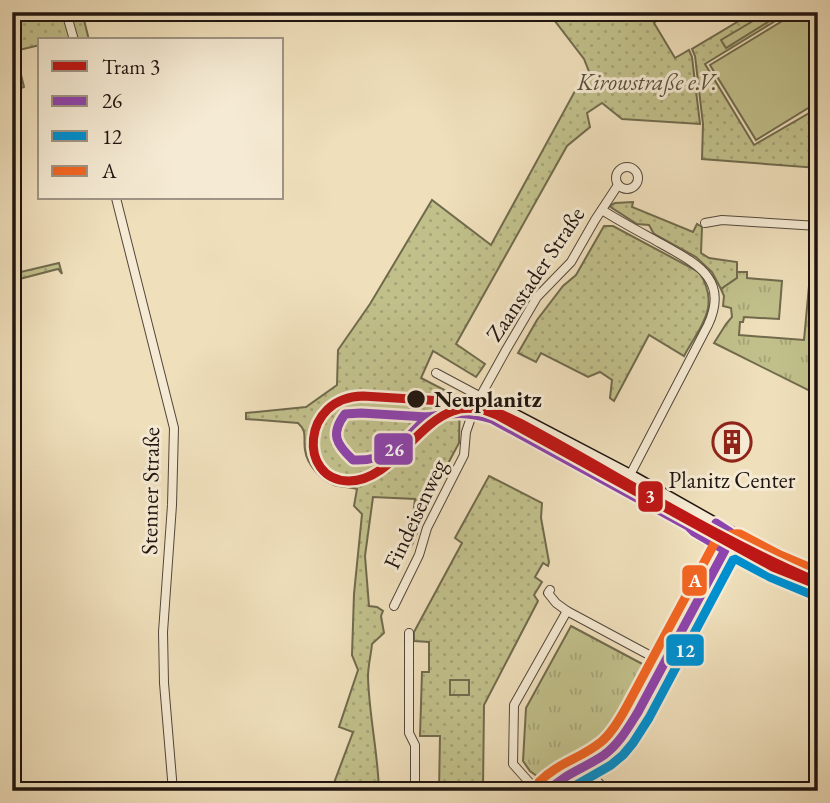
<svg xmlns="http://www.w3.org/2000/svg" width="830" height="803" font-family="'EB Garamond',serif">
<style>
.grass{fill:url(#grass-dots);stroke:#706a4d;stroke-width:2}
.park{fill:url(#park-tufts);stroke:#706a4d;stroke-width:2}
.pitch{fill:#c1c08b;stroke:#706a4d;stroke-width:2}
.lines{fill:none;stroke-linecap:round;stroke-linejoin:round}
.street-casing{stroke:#53473a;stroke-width:10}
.secondary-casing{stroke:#1f140f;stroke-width:13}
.street{stroke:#f5ead3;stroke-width:8}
.secondary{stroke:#f5ead3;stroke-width:10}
.bus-1-casing{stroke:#f5ead3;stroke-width:14}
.bus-2-casing{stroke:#f5ead3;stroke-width:14}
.bus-3-casing{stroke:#f5ead3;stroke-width:14}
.bus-1{stroke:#8e44ad;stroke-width:9}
.bus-2{stroke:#008fcf;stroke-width:9}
.bus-3{stroke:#f26522;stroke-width:9}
.tram-1-casing{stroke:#f5ead3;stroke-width:14}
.tram-1{stroke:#be1716;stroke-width:9}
.stop-dot{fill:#1f140f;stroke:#f5ead3;stroke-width:2.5}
.labels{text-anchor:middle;stroke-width:6;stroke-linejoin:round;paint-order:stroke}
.park-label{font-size:23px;font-style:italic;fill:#58503a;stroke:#f5ead3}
.street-label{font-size:23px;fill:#1f140f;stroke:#f5ead3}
.stop-label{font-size:23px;font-weight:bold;fill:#1f140f;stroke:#f5ead3;text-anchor:start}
.poi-label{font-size:23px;fill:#1f140f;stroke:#f5ead3}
.line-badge{stroke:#f5ead3;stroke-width:2.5}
.badge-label{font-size:19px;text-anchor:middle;font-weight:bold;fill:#fff}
</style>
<defs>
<pattern id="grass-dots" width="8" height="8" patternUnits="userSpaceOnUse" patternTransform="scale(1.75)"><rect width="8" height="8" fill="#c1c08b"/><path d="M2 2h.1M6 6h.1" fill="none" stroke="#a5a477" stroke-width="1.8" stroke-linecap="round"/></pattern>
<pattern id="park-tufts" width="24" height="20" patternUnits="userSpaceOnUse" patternTransform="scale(1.75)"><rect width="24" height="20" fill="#c1c08b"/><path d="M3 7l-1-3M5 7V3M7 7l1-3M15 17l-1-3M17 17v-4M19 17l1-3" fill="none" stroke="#a5a477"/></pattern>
</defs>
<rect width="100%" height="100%" fill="#efdfbb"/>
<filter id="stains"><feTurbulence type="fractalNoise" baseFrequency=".00286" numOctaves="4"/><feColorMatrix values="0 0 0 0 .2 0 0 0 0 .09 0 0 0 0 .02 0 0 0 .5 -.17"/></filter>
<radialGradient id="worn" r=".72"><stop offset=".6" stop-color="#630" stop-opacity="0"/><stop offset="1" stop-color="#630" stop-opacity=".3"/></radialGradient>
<g class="grass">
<polygon points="12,12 82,12 89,40 40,40 40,45 19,50 17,59 24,87 12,92"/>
<path d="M548 12H667L654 23 675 58 689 50 692 57 700 124 622 119 602 103 587 113 590 127 567 146 456 344 485 364 476 377 433 351 421 378 460 398 459 443 437 484 412 545 409 549 415 499 373 497 365 556 369 606 377 607 383 611 381 616 384 633 372 644C371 655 368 666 368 677 369 715 378 753 379 791H331L353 732 339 727 358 670 352 655 354 594 362 514 354 506 357 489C350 487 340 487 334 485 320 479 307 464 305 450 303 438 308 432 298 423L246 419V413L306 407 337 385 338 350 370 304 432 200 491 245 575 91 590 74 584 59Z"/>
<polygon points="754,12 790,12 705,64 754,145 818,108 818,168 702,159 703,124 695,56 692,49"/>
<polygon points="633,202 632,207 693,232 697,224 702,227 701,253 709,258 737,262 737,278 721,289 712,272 696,257 654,234 649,225 637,224 609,206 615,203"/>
<path d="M604 226H613L699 272C721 306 701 325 684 356L649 335 614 401 610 398 612 380 600 372 588 377 541 353 536 362 518 353 537 320 563 286 576 275Z"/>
<polygon points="59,263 62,274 58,269 12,281 12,274"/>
<polygon points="489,476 542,503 541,518 549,562 548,566 543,563 535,577 542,582 534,595 538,601 484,705 483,787 490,788 490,791 439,791 440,736 420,736 422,672 429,672 429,642 414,641 414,632 462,543 455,538"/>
</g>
<g class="park">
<polygon points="737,272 747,272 747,278 782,281 779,319 744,317 743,322 740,322 739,335 804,340 810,275 817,275 818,395 714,343 726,324 732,317 731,308 723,306 724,296 721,289 737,278"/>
<polygon points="571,626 648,667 622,713 629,718 614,741 602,751 587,758 562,766 545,782 530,771 523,761 526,708"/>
<rect x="450" y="680" width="19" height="15"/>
</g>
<g class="pitch">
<polygon points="768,12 784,12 726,48 721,40"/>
<polygon points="797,12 818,12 818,102 756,140 710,65"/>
</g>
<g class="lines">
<g class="street-casing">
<g id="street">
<polyline points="66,12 74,40"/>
<circle cx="627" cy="178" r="11"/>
<polyline points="116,198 174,428 172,505 163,632 164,683 173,791"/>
<path d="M602 210C621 222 640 232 660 243 695 263 730 278 708 325L630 475"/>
<polyline points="705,223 722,220 818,226"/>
<polyline points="436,373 481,397"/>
<polyline points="550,590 548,593 556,603 567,611 664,663"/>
<polyline points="394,606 419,555 427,528 464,455 466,432 475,406 506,350 537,297 571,262 595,220 618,185"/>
<polyline points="409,633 409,733 415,745 415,791"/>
<polyline points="588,764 596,780 607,791"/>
<polyline points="544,791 529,782 513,764 514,705 567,611"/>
<path d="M548 791C566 770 584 769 604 755 619 745 628 728 638 712L725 550"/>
</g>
</g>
<g class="secondary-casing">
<g id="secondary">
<polyline points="481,397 630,475 752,544 786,560 818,572"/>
<polyline points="473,413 492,419 688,526 694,532 719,547 818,594"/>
</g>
</g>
<use href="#street" class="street"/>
<use href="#secondary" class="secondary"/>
<g class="bus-1-casing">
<g id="bus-1">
<path d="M361 413 427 417C404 441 389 462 353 460 336 444 330 434 345 414Z"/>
<path d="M427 417C454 413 465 411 492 419L688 526 694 532 725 550 638 712C628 728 619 744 604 755 585 768 564 774 548 791"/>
<polyline points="716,523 730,532 737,546 775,566 818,584"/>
</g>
</g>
<g class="bus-2-casing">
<polyline id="bus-2" points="566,791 611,765 623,755 633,743 649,718 733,560 736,559 770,577 813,595"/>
</g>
<g class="bus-3-casing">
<path id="bus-3" d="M539 782C559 762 580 759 601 742 612 733 620 719 627 706L714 544C720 537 732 533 740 534L780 555 818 571"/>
</g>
<use href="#bus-1" class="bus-1"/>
<use href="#bus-2" class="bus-2"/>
<use href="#bus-3" class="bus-3"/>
<g class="tram-1-casing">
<g id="tram-1">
<path d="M363 396 443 401 484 410C474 408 463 407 453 411 415 424 390 482 348 481 298 480 301 397 363 396Z"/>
<path d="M484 410 501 414 520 423C619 476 714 538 818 582"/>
<polyline points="484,410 497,415 773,567 818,585"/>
</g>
</g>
<use href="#tram-1" class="tram-1"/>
</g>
<defs>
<g id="building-ring" transform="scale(2.0125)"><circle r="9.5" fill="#f5ead3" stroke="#8f2418" stroke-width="1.5"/><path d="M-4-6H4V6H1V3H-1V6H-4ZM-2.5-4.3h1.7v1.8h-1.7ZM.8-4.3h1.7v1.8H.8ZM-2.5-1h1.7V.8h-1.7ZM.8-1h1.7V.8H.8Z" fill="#8f2418"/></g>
</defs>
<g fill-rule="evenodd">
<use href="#building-ring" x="732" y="442"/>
</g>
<circle class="stop-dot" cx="416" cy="399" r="10"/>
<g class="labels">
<g class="park-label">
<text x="647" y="90">Kirowstraße e.V.</text>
</g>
<g class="street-label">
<text transform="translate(535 274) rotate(-56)" y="8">Zaanstader Straße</text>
<text transform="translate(150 491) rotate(-89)" y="8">Stenner Straße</text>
<text transform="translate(415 514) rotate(-65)" y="8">Findeisenweg</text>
</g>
<g class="stop-label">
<text x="434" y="407">Neuplanitz</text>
</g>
<g class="poi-label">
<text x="732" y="488">Planitz Center</text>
</g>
</g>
<g class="line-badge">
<rect x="373" y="432" width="41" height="34" rx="7" fill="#8e44ad"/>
<rect x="637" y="480" width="27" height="33" rx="7" fill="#be1716"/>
<rect x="681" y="564" width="27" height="33" rx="7" fill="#f26522"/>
<rect x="665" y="633" width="40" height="34" rx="7" fill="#008fcf"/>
</g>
<g class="badge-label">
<text x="394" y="456">26</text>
<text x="650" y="503">3</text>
<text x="695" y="587">A</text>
<text x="685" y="657">12</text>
</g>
<rect width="830" height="803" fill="none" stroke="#efdfbb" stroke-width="42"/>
<rect x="14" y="14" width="802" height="775" fill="none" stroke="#1f140f" stroke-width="3.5"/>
<rect x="21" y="21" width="788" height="761" fill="none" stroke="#1f140f" stroke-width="2"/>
<rect x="38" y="38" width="245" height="161" fill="#f5ead3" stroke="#9f9485" stroke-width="2"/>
<rect x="52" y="61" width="35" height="10" fill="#be1716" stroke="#9f9485" stroke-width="2"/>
<text x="102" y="74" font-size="21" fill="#1f140f">Tram 3</text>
<rect x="52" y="96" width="35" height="10" fill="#8e44ad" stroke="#9f9485" stroke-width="2"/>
<text x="102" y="108" font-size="21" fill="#1f140f">26</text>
<rect x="52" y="131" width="35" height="10" fill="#008fcf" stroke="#9f9485" stroke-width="2"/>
<text x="102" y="144" font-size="21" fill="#1f140f">12</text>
<rect x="52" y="166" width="35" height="10" fill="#f26522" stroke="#9f9485" stroke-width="2"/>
<text x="102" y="178" font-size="21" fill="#1f140f">A</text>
<rect width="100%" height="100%" filter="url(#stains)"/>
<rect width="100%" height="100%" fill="url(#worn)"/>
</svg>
